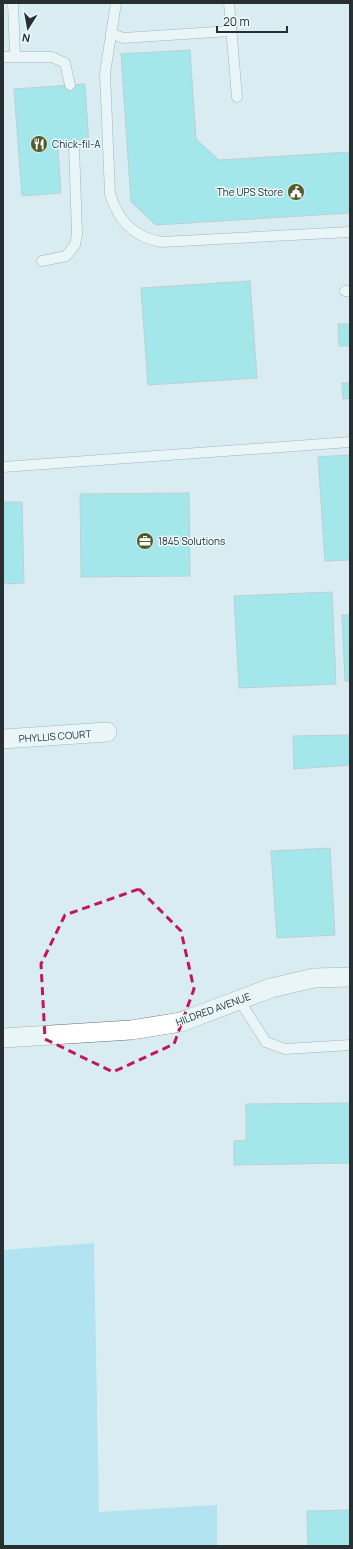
<svg xmlns="http://www.w3.org/2000/svg" width="353" height="1549" font-family="Manrope,sans-serif">
<style>
.green{fill:#81d8f0}
.building{fill:#65e0e3;stroke:#98acac}
.lines{fill:none;stroke-linecap:round;stroke-linejoin:round}
.lane-casing{stroke:#5d6f74;stroke-width:11}
.street-casing{stroke:#5d6f74;stroke-width:20}
.lane{stroke:#fff;stroke-width:10}
.street{stroke:#fff;stroke-width:19}
.marked{fill:none;stroke:#c2185b;stroke-width:3;stroke-dasharray:8 5;stroke-linejoin:round}
.labels{text-anchor:middle;stroke-width:3;stroke-linejoin:round;paint-order:stroke}
.poi-label{font-size:10px;fill:#272f31;stroke:#e9f9fd;text-anchor:start}
.street-label{font-size:10px;fill:#272f31;stroke:#e9f9fd}
</style>
<rect width="100%" height="100%" fill="#d9ecf2"/>
<polygon class="green" points="94,1243 99,1512 217,1505 217,1546 3,1546 3,1250"/>
<g class="building">
<polygon points="190,50 196,139 219,160 350,152 350,213 156,225 131,202 121,54"/>
<polygon points="85,84 89,145 58,147 61,193 22,196 14,89"/>
<polygon points="250,281 257,378 148,385 141,288"/>
<polygon points="338,324 350,324 350,346 339,346"/>
<polygon points="342,383 350,383 350,398 343,399"/>
<polygon points="350,455 350,560 325,561 318,457"/>
<polygon points="189,493 190,576 81,577 80,494"/>
<polygon points="3,502 22,502 24,583 3,584"/>
<polygon points="332,592 336,684 239,688 234,596"/>
<polygon points="342,615 350,615 350,681 345,681"/>
<polygon points="350,735 350,765 294,769 293,736"/>
<polygon points="330,848 335,935 277,938 271,851"/>
<polygon points="350,1103 350,1163 234,1165 234,1141 246,1140 246,1104"/>
<polygon points="350,1510 350,1546 308,1546 307,1511"/>
</g>
<g class="lines">
<g class="lane-casing">
<g id="lane">
<polyline points="13,3 15,56"/>
<path d="M116 3 105 73 110 194C118 220 134 238 162 242L350 232"/>
<polyline points="229,3 237,97"/>
<polyline points="111,33 123,38 231,31"/>
<polyline points="3,57 52,57 65,63 70,85"/>
<polyline points="42,261 66,256 75,245 77,234 74,146"/>
<polyline points="345,291 350,291"/>
<polyline points="3,467 350,442"/>
<polyline points="239,1000 266,1042 285,1049 350,1045"/>
</g>
</g>
<g class="street-casing">
<g id="street">
<polyline points="3,739 107,732"/>
<polyline points="3,1038 131,1030 181,1022 271,988 314,978 350,977"/>
</g>
</g>
<use href="#lane" class="lane"/>
<use href="#street" class="street"/>
</g>
<path d="M0 0H353V1549H0ZM139 889 181 931 194 989 174 1044 113 1072 45 1039 41 964 65 915Z" fill="#d9ecf2" fill-opacity=".55" fill-rule="evenodd"/>
<path class="marked" d="M139 889 181 931 194 989 174 1044 113 1072 45 1039 41 964 65 915Z"/>
<defs>
<g id="restaurant-disc" transform="scale(0.9)"><circle r="9.5" fill="#535b2a" stroke="#e9f9fd"/><path d="M-5-6h1v4h1v-4h1v4h1v-4h1v5L-1.5 .5V6h-2V.5L-5-1ZM5-6V6H3V1.5H1.5Q1.5-4 5-6Z" fill="#fff"/></g>
<g id="civic-disc" transform="scale(0.9)"><circle r="9.5" fill="#535b2a" stroke="#e9f9fd"/><path d="M-.6-6.5H3V-4.5H.6V-3L4-1V1h2V6H-6V1h2V-1L-.6-3ZM-1.2 2.5V6h2.4V2.5Z" fill="#fff"/></g>
<g id="office-disc" transform="scale(0.9)"><circle r="9.5" fill="#535b2a" stroke="#e9f9fd"/><path d="M-6-3h4V-5.5h4V-3h4V5H-6ZM-1-4.5V-3h2v-1.5ZM-6 0V1H6V0Z" fill="#fff"/></g>
</defs>
<g fill-rule="evenodd">
<use href="#restaurant-disc" x="39" y="144"/>
<use href="#civic-disc" x="296" y="192"/>
<use href="#office-disc" x="145" y="541"/>
</g>
<g class="labels">
<g class="poi-label">
<text x="52" y="148">Chick-fil-A</text>
<text x="283" y="196" text-anchor="end">The UPS Store</text>
<text x="158" y="545">1845 Solutions</text>
</g>
<g class="street-label">
<text transform="translate(55 736) rotate(-4)" y="4">PHYLLIS COURT</text>
<text transform="translate(213 1009) rotate(-20)" y="4">HILDRED AVENUE</text>
</g>
</g>
<rect width="353" height="1549" fill="none" stroke="#272f31" stroke-width="8"/>
<g transform="translate(28 28) rotate(191)" stroke="#e9f9fd" stroke-width="3" paint-order="stroke">
<path d="M0-3L7 15L0 10L-7 15Z" fill="#272f31"/>
<text y="-6" font-size="11" font-weight="bold" text-anchor="middle" fill="#272f31">N</text>
</g>
<path d="M217 26v6h70v-6" fill="none" stroke="#272f31" stroke-width="2"/>
<text x="223" y="26" font-size="12" fill="#272f31" stroke="#e9f9fd" stroke-width="3" paint-order="stroke">20 m</text>
</svg>
